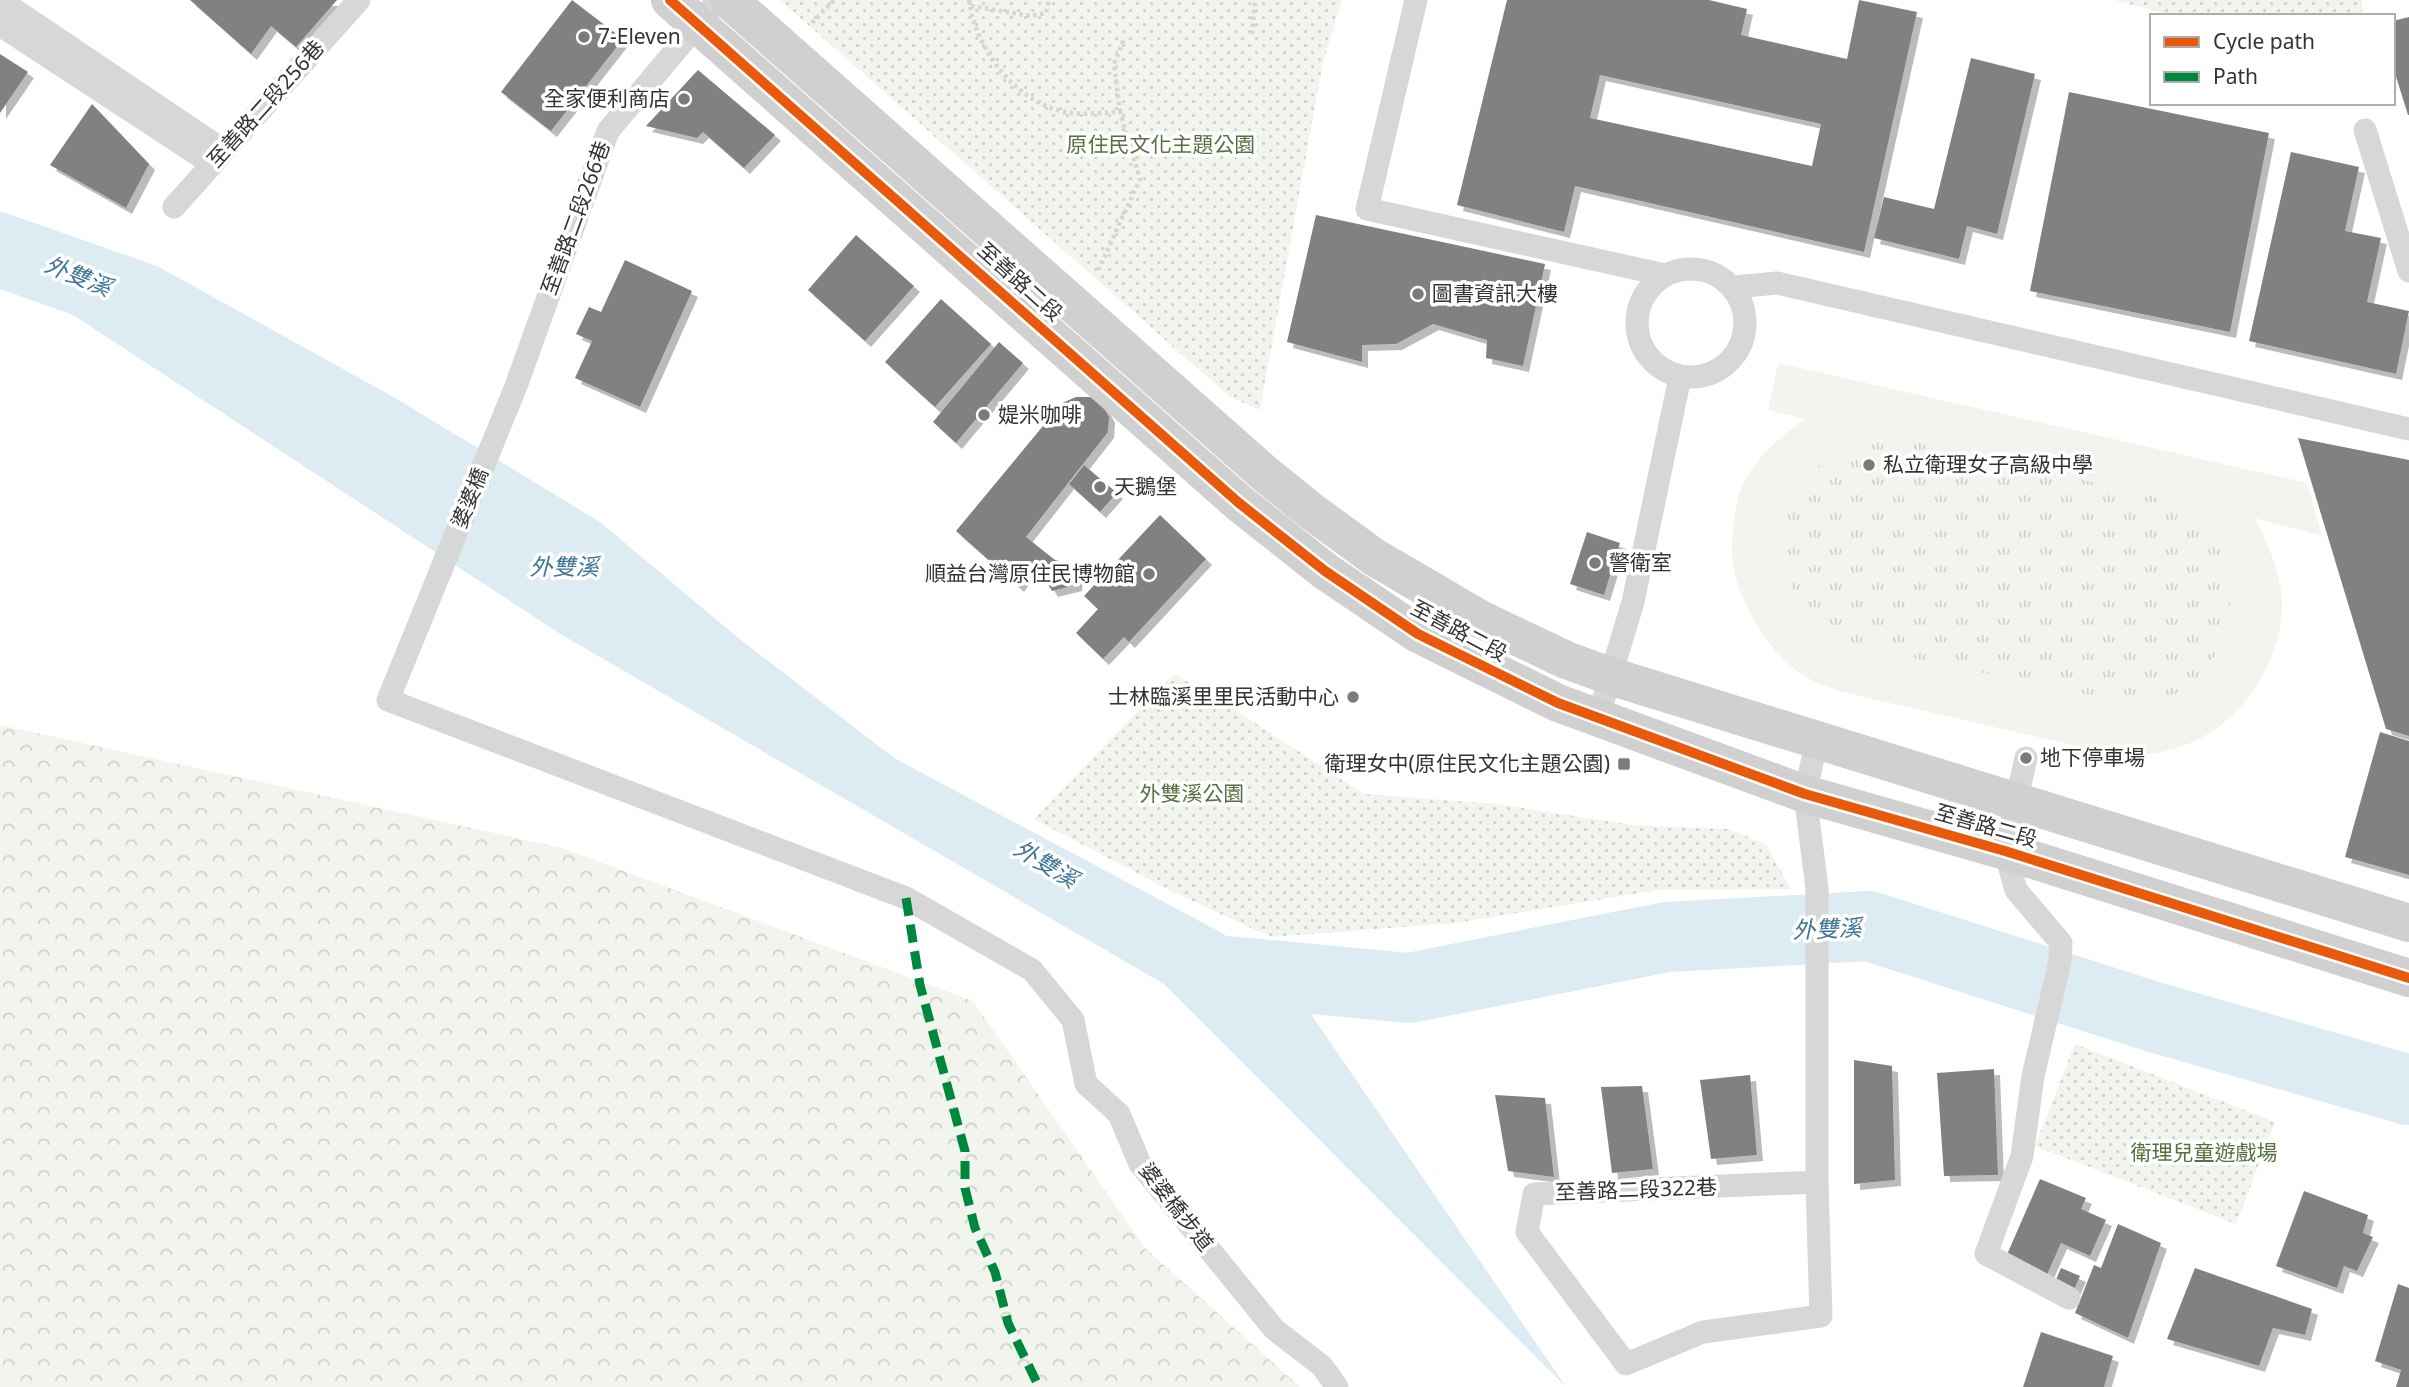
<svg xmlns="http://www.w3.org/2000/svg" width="2409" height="1387" font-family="'Noto Sans','Noto Sans TC',sans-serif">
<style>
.grass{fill:url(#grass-tufts)}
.forest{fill:url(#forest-crowns)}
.park{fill:url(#park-dots)}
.pitch{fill:#f1f5ed;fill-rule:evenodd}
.water{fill:#ddebf3}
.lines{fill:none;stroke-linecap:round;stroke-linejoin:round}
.river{stroke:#ddebf3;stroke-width:70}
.building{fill:#818181;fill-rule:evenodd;filter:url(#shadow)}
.path{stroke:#d6d6d6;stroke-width:4.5;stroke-dasharray:3.5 3.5;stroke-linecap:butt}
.lane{stroke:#d7d7d7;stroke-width:23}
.secondary{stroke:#d0d0d0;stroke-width:38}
.quiet{stroke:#00873e;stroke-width:9;stroke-dasharray:18 9;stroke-linecap:butt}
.cycleway-casing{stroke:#fff;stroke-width:15}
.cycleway{stroke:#e8590c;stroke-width:10}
.poi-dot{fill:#7a7a7a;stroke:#fff;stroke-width:2.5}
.labels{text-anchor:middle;stroke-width:7;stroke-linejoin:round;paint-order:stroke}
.poi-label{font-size:21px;fill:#333;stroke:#fff;text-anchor:start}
.street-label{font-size:21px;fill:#333;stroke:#fff}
.park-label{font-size:21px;fill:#56703f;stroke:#fff}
.water-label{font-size:23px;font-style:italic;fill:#3f7597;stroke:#fff}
</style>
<defs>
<pattern id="grass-tufts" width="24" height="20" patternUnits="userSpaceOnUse" patternTransform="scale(1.75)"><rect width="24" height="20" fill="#f1f5ed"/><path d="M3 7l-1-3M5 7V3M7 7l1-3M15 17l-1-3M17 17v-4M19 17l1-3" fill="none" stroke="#cfd2cc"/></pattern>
<pattern id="forest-crowns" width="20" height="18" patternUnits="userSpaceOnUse" patternTransform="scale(1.75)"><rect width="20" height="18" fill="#f1f5ed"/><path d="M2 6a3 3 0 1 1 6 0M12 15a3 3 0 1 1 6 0" fill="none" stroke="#cfd2cc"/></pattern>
<pattern id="park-dots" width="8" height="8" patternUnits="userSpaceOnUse" patternTransform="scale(1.75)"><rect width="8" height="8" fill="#f1f5ed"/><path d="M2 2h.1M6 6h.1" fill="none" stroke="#cfd2cc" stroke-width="1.8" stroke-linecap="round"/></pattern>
<filter id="shadow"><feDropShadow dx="6" dy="6" stdDeviation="0" flood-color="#0004"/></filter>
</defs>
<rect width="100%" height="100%" fill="#fff"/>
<path class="grass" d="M1897 436 2141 493C2164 500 2186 506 2203 523 2252 570 2233 673 2169 697 2157 702 2140 701 2127 703L1861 648 1823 630 1799 601 1784 570 1781 541 1788 504 1812 471 1834 453Z"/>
<polygon class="forest" points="0,725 562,848 973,1001 1145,1248 1300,1387 0,1387"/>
<g class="park">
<polygon points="780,0 1342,0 1323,62 1260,410 1230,397"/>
<polygon points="2114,0 2362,0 2362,16 2176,16"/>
<polygon points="1174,674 1212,695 1364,794 1496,804 1633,825 1728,829 1766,844 1791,889 1659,890 1455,923 1271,937 1175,893 1034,819"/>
<polygon points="2075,1044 2275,1122 2236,1224 2035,1146"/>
</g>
<path class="pitch" d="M1778 363 2307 483 2322 536 2255 518C2268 545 2282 574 2282 605 2281 659 2248 713 2201 738 2178 750 2153 754 2128 758L1838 691C1829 687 1817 684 1808 678 1773 659 1742 608 1734 570 1730 548 1733 516 1739 495 1749 462 1779 438 1805 419L1768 410ZM1897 436 2142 493C2164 500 2186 506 2203 523 2252 570 2233 673 2169 697 2157 702 2140 701 2127 703L1861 648 1823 630 1799 601 1784 570 1781 541 1788 504 1812 471 1834 453Z"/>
<polygon class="water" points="0,211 157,266 390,395 600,522 737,637 894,758 1222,933 1287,979 1566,1387 1164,984 562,635 73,315 0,289"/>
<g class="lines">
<polyline class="river" points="1227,971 1409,988 1667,937 1869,926 2154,1017 2409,1090"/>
</g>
<g class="building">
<polygon points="190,0 337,0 296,47 271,26 251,54"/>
<polygon points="572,0 623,39 551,131 501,92"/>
<path d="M1507 0H1709L1747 9 1741 35 1847 59 1859 0 1917 12 1864 252 1575 186 1564 232 1457 205ZM1600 75 1821 124 1812 166 1590 118Z"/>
<polygon points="2409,17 2409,115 2408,115 2393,67 2393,21"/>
<polygon points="0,54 28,72 0,113"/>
<polygon points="1971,58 2035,74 1997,234 1967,226 1959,259 1874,238 1884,197 1934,209"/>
<polygon points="698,70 775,135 744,168 703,132 697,138 646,126"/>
<polygon points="2069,92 2269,133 2230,332 2030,291"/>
<polygon points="92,104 149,164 126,208 50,165"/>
<polygon points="2291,152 2359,167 2345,231 2381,238 2367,302 2409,311 2396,374 2249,341"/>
<polygon points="1316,215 1545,264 1523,366 1486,358 1487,340 1433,324 1396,344 1362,345 1362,362 1287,342"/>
<polygon points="856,235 914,286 865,341 808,290"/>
<polygon points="625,260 692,291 640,407 575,378 592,341 576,334 589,307 601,312"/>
<polygon points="941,299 991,344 935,407 885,362"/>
<polygon points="999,342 1023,363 956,443 933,422"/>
<polygon points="1076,397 1090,397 1102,404 1109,417 1108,432 1026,537 1055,560 1074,565 1077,576 1076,585 1052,591 1046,581 1046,570 1036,561 1018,586 956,531 1062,403"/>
<polygon points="2298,438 2409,460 2409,736 2386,729"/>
<polygon points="1084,465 1117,493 1100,512 1069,484"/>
<polygon points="1160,515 1206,559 1129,642 1124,637 1103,659 1076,633 1098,609 1084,596"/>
<polygon points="1587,532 1620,543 1604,595 1570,584"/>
<polygon points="2380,732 2409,741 2409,875 2345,857"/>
<polygon points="1854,1060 1892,1066 1895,1180 1854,1184"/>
<polygon points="1994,1069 1998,1175 1944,1176 1937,1073"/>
<polygon points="1750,1075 1757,1155 1711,1159 1700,1080"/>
<polygon points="1642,1086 1653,1169 1612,1173 1601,1087"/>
<polygon points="1495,1095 1545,1098 1554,1177 1508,1171"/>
<polygon points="2040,1179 2086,1198 2081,1209 2106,1220 2090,1256 2061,1243 2046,1277 2005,1259"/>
<polygon points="2304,1191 2368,1215 2363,1233 2373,1237 2357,1271 2344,1266 2337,1288 2276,1266"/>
<polygon points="2118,1224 2161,1243 2128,1338 2075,1313 2094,1265 2101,1268"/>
<polygon points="2061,1268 2080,1276 2073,1292 2054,1284"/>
<polygon points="2195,1268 2312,1309 2305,1335 2273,1328 2259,1366 2167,1339"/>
<polygon points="2398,1284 2409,1288 2409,1387 2396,1387 2401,1370 2375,1361"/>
<polygon points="2041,1332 2113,1356 2104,1387 2023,1387"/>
</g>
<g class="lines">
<g class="path">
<path d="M969 0C976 51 1018 106 1071 113 1087 115 1104 112 1120 112L1140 179 1097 273"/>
<polyline points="971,6 1031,16 1046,13 1049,0"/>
<polyline points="812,23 834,0"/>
<polyline points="1252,34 1255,0"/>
<polyline points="1120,112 1114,64 1124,39"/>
</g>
<g class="lane">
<polyline points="718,0 608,131 516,386 388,700 906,898 1032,970 1073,1020 1086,1084 1119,1114 1140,1164 1274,1329 1322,1366 1337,1387"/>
<polyline points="1416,0 1367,209 1665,275"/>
<polyline points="0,25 212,164 214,144 0,0"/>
<polyline points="2365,130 2409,271"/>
<polyline points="174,207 359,0"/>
<circle cx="1691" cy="323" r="54"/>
<polyline points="1734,287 1777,283 2409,429"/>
<polyline points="1598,718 1633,602 1680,377"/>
<polyline points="1817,740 1805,794 1817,888 1817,1182 1534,1194 1527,1232 1626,1364 1703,1332 1821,1316 1817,1182"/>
<polyline points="2026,758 2005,851 2016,890 2061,943 2060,961 2033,1076 2022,1156 1986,1254 2069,1298"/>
</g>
<g class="secondary">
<polyline points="670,0 1239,503 1325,571 1418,634 1558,703 1805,794 2005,851 2409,978"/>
<polyline points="729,0 1264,473 1311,511 1374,557 1480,619 1566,660 1610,676 2409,923"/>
</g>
<polyline class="quiet" points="906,898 920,985 965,1151 965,1188 975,1228 995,1272 1008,1323 1039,1387"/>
<g class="cycleway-casing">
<polyline id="cycleway" points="670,0 1239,503 1325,571 1418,634 1558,703 1805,794 2005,851 2409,978"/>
</g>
<use href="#cycleway" class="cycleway"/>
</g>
<g class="poi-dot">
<circle cx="584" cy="37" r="7"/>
<circle cx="684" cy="99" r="7"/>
<circle cx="1418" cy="294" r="7"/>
<circle cx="984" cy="415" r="7"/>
<circle cx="1869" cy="465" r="7"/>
<circle cx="1100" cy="487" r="7"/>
<circle cx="1595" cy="563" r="7"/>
<circle cx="1149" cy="574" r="7"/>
<circle cx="1353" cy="697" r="7"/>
<circle cx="2026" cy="758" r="7"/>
<rect x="1617" y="757" width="14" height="14" rx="3.5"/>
</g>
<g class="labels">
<g class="poi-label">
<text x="598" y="44">7-Eleven</text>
<text x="670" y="106" text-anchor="end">全家便利商店</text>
<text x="1432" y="301">圖書資訊大樓</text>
<text x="998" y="422">媞米咖啡</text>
<text x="1883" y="472">私立衛理女子高級中學</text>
<text x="1114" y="494">天鵝堡</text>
<text x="1609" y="570">警衛室</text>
<text x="1135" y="581" text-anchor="end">順益台灣原住民博物館</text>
<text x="1339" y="704" text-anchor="end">士林臨溪里里民活動中心</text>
<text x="2040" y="765">地下停車場</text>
<text x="1610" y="771" text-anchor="end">衛理女中(原住民文化主題公園)</text>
</g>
<g class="street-label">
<text transform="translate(266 104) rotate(-48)" y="7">至善路二段256巷</text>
<text transform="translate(576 218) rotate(-70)" y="7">至善路二段266巷</text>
<text transform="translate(1020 282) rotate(42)" y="7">至善路二段</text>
<text transform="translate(470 498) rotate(-68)" y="7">婆婆橋</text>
<text transform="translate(1459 631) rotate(28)" y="7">至善路二段</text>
<text transform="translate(1986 826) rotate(16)" y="7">至善路二段</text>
<text transform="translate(1636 1190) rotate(-2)" y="7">至善路二段322巷</text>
<text transform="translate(1176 1207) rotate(52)" y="7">婆婆橋步道</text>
</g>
<g class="park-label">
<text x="1161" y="152">原住民文化主題公園</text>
<text x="1192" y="801">外雙溪公園</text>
<text x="2204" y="1160">衛理兒童遊戲場</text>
</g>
<g class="water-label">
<text transform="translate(78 276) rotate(22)" y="8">外雙溪</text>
<text x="564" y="575">外雙溪</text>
<text transform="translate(1046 864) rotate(31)" y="8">外雙溪</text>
<text transform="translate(1827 929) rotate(-2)" y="8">外雙溪</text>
</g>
</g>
<rect x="2150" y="14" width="245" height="91" fill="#ffffff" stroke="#adadad" stroke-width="2"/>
<rect x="2164" y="37" width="35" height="10" fill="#e8590c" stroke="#adadad" stroke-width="2"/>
<text x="2213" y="49" font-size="21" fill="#333333">Cycle path</text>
<rect x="2164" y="72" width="35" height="10" fill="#00873e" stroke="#adadad" stroke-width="2"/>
<text x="2213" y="84" font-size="21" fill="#333333">Path</text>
</svg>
